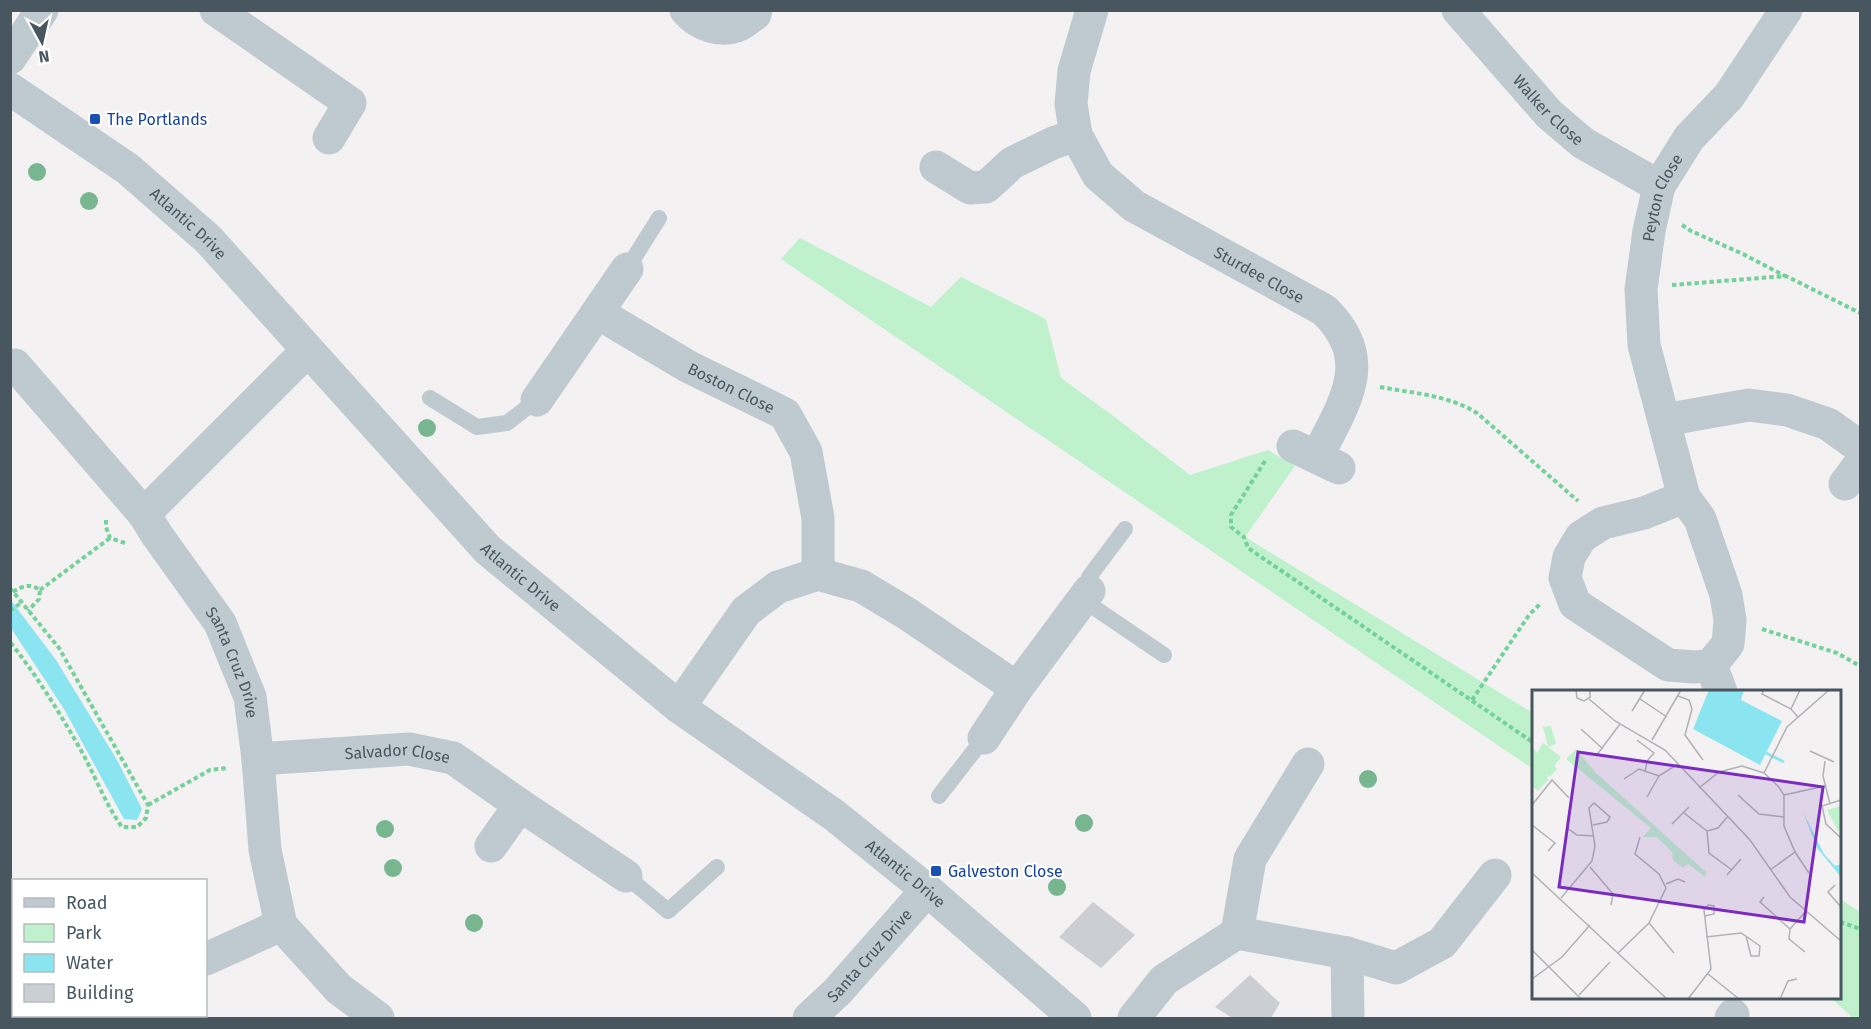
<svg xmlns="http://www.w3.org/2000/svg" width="1871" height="1029" font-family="'Fira Sans',sans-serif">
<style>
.green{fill:#bff1cd}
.water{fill:#8ae5f0}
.building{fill:#cbcfd3}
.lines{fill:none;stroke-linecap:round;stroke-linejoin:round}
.path{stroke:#75d19b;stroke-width:4;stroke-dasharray:4.5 3;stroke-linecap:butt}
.lane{stroke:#becad0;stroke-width:16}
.street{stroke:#becad0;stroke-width:33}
.tree{fill:#78b690}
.transit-dot{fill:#1a4fb4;stroke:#fff;stroke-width:2}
.labels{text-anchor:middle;stroke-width:4.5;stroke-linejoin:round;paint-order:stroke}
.street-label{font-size:16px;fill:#48575f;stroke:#fff}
.transit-label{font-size:16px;fill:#164399;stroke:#fff;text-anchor:start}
.inset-river{fill:none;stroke:#8ae5f0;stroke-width:3}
.inset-road{fill:none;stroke:#afb3b7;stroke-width:1.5}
.view{fill:#7b2cbf;fill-opacity:0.15;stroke:#7b2cbf;stroke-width:3}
.inset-edge{fill:none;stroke:#48575f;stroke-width:3}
</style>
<rect width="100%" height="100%" fill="#f3f1f1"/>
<g class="green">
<polygon points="800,238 931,307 961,277 1046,319 1061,378 1116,418 1190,475 1268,450 1295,466 1245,537 1533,713 1533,769 781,259"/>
<polygon points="1840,899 1860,912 1860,1018 1853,1018 1831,998 1840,998"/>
</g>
<polygon class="water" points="10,599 56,660 117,760 142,809 137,820 124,819 64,709 11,628"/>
<g class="building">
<polygon points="1093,902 1135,935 1101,968 1059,937"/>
<polygon points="1250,975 1280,1003 1271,1018 1232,1018 1215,1007"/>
</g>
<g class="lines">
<g class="path">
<polyline points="1682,225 1691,231 1743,254 1785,276"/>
<polyline points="1672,285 1786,276 1860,313"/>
<path d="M1380 387C1412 393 1448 395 1477 413L1578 501"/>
<polyline points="1265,461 1231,515 1231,527 1244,537 1248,548 1534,743"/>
<polyline points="106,520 106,527 110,538 125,543"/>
<path d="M10 588 59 648 148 805 146 818 137 827H122C106 805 96 778 83 754 61 715 38 677 10 642"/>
<polyline points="40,590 110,538"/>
<path d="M13 592C22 586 31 583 40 590L39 599 28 611"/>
<polyline points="10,611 22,602"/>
<polyline points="1762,629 1837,653 1860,666"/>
<polyline points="1472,700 1529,615 1541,603"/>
<polyline points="148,805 210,770 228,768"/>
<polyline points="1840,922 1860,929"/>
</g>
<g class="lane">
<polyline points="627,269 659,218"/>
<polyline points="430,398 477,427 507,423 537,400"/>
<polyline points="1089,591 1089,577 1125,529"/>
<polyline points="1083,600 1164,655"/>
<polyline points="939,796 984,738"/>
<polyline points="626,876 668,911 717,867"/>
</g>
<g class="street">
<polyline points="216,10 350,103 329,138"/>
<path d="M686 10C698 25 721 33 739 25 744 23 750 17 755 14L756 10"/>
<path id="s1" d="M1092 10 1074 71 1071 104 1076 135 1098 175 1134 206 1324 310C1376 360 1344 403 1317 457"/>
<path id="s2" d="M1458 10 1549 114 1583 143 1659 186"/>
<polyline points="10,58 42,10"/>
<path id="s3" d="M10 89 128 169 208 239 488 550 679 707 834 815 927 890 1075 1018"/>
<polyline points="936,167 970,188 986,187 1012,163 1053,143 1076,135"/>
<path id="s4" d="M598 313 689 367 785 414 806 452 818 518V574"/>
<path id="s5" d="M307 351 144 514 157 535 220 623 250 697 258 759 265 850 281 925 339 989 378 1018"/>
<polyline points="15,365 144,514"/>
<polyline points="537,400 627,269"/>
<polyline points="1664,420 1749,405 1787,410 1828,424 1860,447"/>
<polyline points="1293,446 1339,468"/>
<polyline points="1845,484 1860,464"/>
<path id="s6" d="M1684 497 1644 513 1603 523 1581 537 1569 557 1565 578 1575 604 1668 665 1695 667 1711 665 1728 644 1730 620 1726 595 1700 519 1684 497 1644 345 1641 289 1649 231 1659 186 1689 138 1729 96 1786 10"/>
<polyline points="1711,665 1721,692"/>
<polyline points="679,707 746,611 778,587 818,574 861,586 906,613 1017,688"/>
<polyline points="984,738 1017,688 1089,591"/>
<path id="s7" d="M258 759 409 749 453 758 520 805 626 876"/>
<polyline points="491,846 520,805"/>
<polyline points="1237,933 1250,859 1308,764"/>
<polyline points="1347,953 1348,1018"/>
<polyline points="206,959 281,925"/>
<polyline points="48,1018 57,1016"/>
<path id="s8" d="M809 1018 837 992 927 890"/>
<polyline points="1134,1018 1164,980 1237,933 1347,953 1396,968 1442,943 1495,875"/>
<polyline points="1731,1018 1733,1015"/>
</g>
</g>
<g class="tree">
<circle cx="37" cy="172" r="9"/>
<circle cx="89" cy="201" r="9"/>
<circle cx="427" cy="428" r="9"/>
<circle cx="1368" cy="779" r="9"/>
<circle cx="1084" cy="823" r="9"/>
<circle cx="385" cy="829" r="9"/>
<circle cx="393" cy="868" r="9"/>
<circle cx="1057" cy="887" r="9"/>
<circle cx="474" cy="923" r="9"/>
</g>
<g class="transit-dot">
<rect x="89" y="113" width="12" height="12" rx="3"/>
<rect x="930" y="865" width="12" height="12" rx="3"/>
</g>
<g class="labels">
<g class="street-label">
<text dy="6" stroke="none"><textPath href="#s2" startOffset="135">Walker Close</textPath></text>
<text dy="6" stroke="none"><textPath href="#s6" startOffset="830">Peyton Close</textPath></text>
<text dy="6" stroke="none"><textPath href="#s3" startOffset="224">Atlantic Drive</textPath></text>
<text dy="6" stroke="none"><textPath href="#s1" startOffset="364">Sturdee Close</textPath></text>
<text dy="6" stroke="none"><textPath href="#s4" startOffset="153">Boston Close</textPath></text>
<text dy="6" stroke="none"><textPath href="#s3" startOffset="710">Atlantic Drive</textPath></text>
<text dy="6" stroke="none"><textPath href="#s5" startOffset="405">Santa Cruz Drive</textPath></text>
<text dy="6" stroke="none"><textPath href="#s7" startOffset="140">Salvador Close</textPath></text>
<text dy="6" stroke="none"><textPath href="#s3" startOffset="1196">Atlantic Drive</textPath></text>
<text dy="6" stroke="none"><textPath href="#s8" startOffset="87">Santa Cruz Drive</textPath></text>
</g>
<g class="transit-label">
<text x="107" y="125">The Portlands</text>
<text x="948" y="877">Galveston Close</text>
</g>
</g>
<g transform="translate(1532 690)">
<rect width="309" height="309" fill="#f3f1f1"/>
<path d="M19 36 24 54 16 57 29 67 22 76 25 79 18 87 15 85 16 90 6 101 0 96V57L5 63 11 53 16 56 11 37ZM44 59 63 82 175 183 172 186 156 174 151 178 141 170 140 162 125 147H111L119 138 34 69ZM309 116V139L306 141 295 120Z" fill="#bff1cd"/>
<path d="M177 0H212L209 10 250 31 228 75 161 39ZM271 122 292 164 303 176 309 174V187L285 158Z" fill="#8ae5f0"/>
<path class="inset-river" d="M234 63 252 72"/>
<path class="inset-road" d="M44 0 45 8 52 11 58 7V0M232 0 230 4 259 19 266 27M146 6 157 10 160 19 153 45 171 70M57 9 83 31 133 60 218 150 258 207 309 251M108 9 135 27M259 19 268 0M100 21 113 0M49 39 71 59M105 50 122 63 115 71 113 82M120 50 149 0M278 61 302 72M64 66 88 34M293 71 291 86 298 114M232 83 255 37 297 0M92 89 107 79 127 86 146 74M167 98 187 82 210 76 232 83 246 96 252 105V136L263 162 238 180M206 105 227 124 252 127M252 105 293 96M115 107 127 86M309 110 290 116 294 134 309 148M0 115 20 90 37 108M152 123 175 141 186 138 196 126M140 134 157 117M0 135 23 153 16 161M35 138 45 145 62 146M175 141 177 163 200 180M263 162 277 183M58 177 81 204 79 215M0 183 135 309M195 185 209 169M134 194 146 189 153 192M303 195 296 202 309 217M232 207 228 212 258 239M29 208 60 171 63 156 57 118 62 113 78 127 75 132 61 135M117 233 142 263M174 247 209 243 218 249 228 256 227 266H219L214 246M0 260 49 309M273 262 257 249 258 239 274 221M86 263 117 233 134 198 127 184 103 164 108 147M176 284 207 309M0 289 30 267 58 235M47 305 78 272M156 309 179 279 172 220 176 215 182 216V224L173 226M248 309 256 291 265 289"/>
<path class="view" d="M46 62 291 97 272 232 27 197Z"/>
<rect width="309" height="309" class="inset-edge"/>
</g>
<rect width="1871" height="1029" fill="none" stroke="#48575f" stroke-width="24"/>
<rect x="12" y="879" width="195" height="138" fill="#ffffff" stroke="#b6bcbf" stroke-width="1.5"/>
<rect x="24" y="898" width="30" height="9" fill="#becad0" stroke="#b6bcbf" stroke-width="1.5"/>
<text x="66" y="909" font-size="18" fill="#48575f">Road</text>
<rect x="24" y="924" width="30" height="18" fill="#bff1cd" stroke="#b6bcbf" stroke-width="1.5"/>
<text x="66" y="939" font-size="18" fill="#48575f">Park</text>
<rect x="24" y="954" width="30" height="18" fill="#8ae5f0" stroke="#b6bcbf" stroke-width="1.5"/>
<text x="66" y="969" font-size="18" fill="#48575f">Water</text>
<rect x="24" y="984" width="30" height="18" fill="#cbcfd3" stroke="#b6bcbf" stroke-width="1.5"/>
<text x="66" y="999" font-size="18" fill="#48575f">Building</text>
<g transform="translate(42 42) rotate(172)" stroke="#ffffff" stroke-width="4.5" paint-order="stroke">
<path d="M0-4.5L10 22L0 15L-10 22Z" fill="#48575f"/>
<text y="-9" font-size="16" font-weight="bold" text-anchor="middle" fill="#48575f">N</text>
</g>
</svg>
